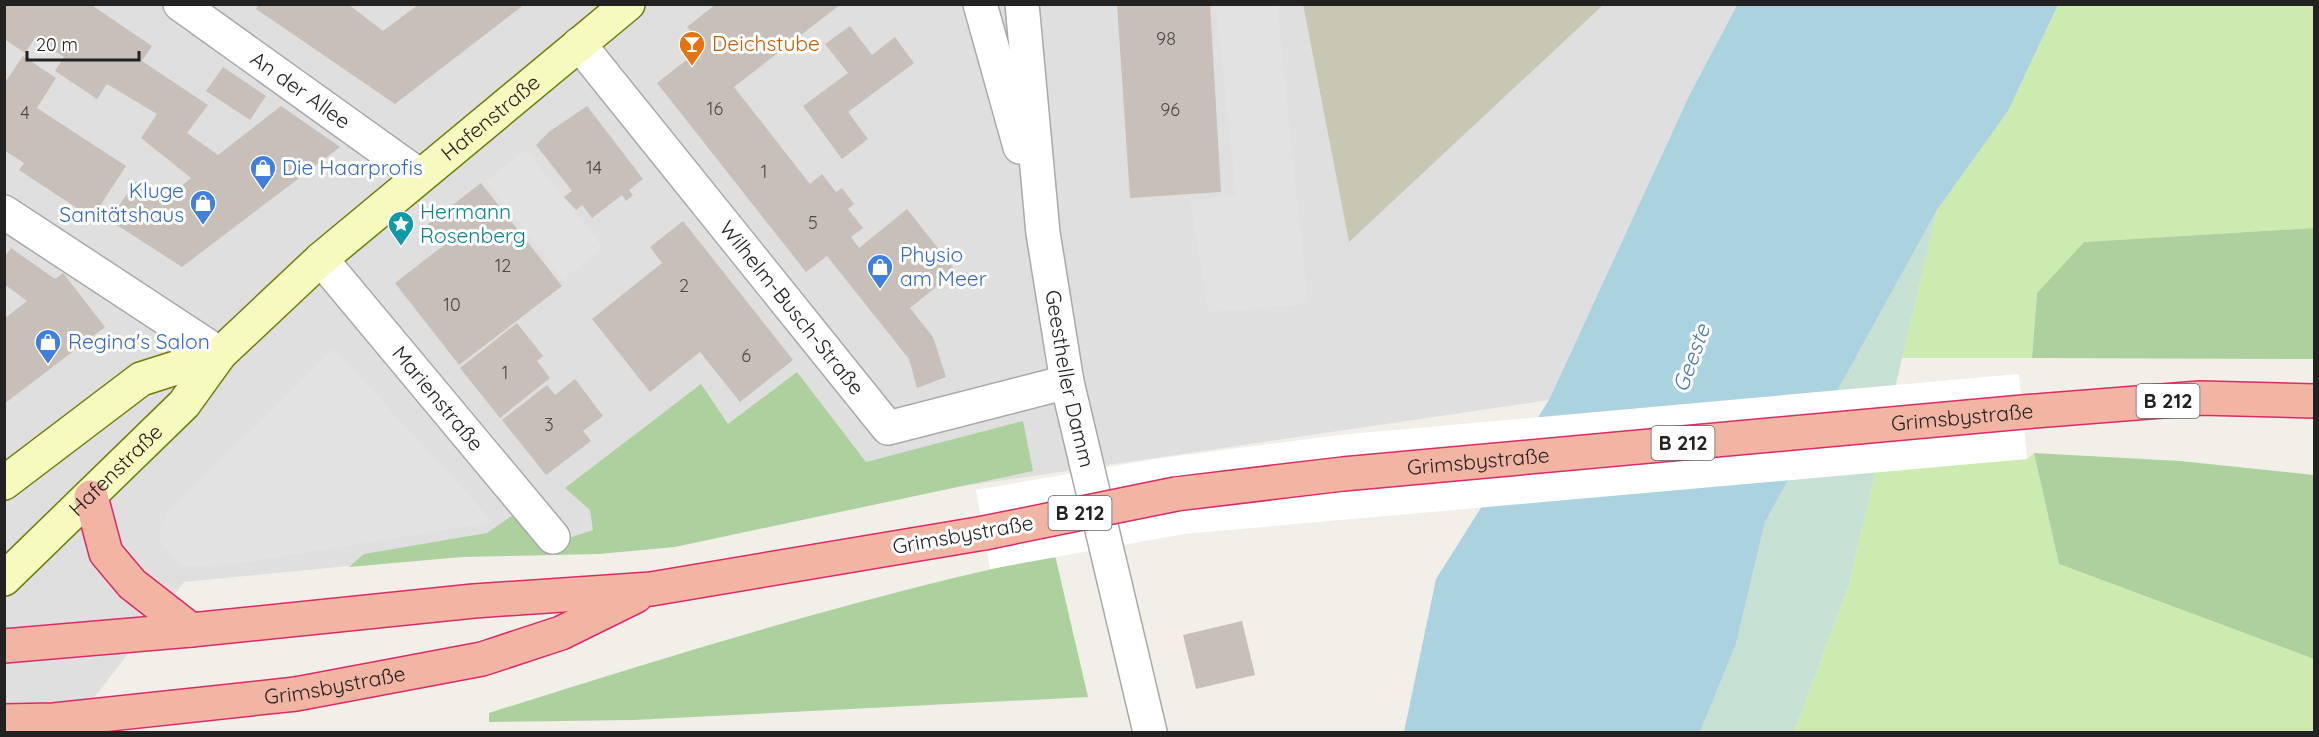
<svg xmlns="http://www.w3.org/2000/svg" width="2319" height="737" font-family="Quicksand,sans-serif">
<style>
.residential{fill:#e0dfdf}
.construction{fill:#c7c7b4}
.grass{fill:#cdebb0}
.forest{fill:#add19e}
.wetland{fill:#c6e0d4}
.parking{fill:#e2e2e2}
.water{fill:#aad3df}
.pier{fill:#fff}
.building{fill:#c7bfb8}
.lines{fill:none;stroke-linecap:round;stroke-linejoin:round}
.minor-casing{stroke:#a9a9a9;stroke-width:36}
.secondary-casing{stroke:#707d05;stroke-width:36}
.trunk-casing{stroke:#dc2a67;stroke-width:36}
.minor{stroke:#fff;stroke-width:33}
.secondary{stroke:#f7fabf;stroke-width:33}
.trunk{stroke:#f2b4a3;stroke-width:33}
.trunk-bridge-casing{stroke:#dc2a67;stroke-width:36;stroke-linecap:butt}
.trunk-bridge{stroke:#f2b4a3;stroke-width:33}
.labels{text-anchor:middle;stroke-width:6;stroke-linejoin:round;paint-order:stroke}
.number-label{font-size:18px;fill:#4b4948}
.shield{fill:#fff;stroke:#646464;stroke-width:1.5}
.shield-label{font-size:20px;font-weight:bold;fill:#222}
.food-label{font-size:21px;fill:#c56008;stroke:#fff;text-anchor:start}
.street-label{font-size:21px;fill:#222;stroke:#fff}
.shop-label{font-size:21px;fill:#366cbe;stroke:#fff;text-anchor:start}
.culture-label{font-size:21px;fill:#0d838f;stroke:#fff;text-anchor:start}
.water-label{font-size:22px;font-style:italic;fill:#4a7aab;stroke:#fff}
</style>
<rect width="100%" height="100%" fill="#f2efe9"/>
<polygon class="residential" points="4,5 1737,5 1689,96 1549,400 563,545 184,582 67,732 5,732"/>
<polygon class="construction" points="1303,4 1603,4 1603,5 1349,242"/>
<g class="grass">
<polygon points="2058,5 2314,5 2314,228 2084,242 2037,293 2032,358 1902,358 1937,210 2008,111"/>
<polygon points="2034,453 2059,564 2314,659 2314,732 1794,732 1848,587 1876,468 2027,459"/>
</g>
<g class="forest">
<polygon points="2314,228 2314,359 2032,358 2037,293 2084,242"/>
<polygon points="797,372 866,462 1023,421 1033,471 675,547 599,554 462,557 349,567 364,554 487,533 516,513 553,543 593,530 590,510 565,488 701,384 728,424"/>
<polygon points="2034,453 2180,461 2314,475 2314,659 2059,564"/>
<path d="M1055 555 1088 697 634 720 489 722V713C675 654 863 596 1055 555Z"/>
</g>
<polygon class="wetland" points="1937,210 1848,587 1794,732 1700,732 1736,644 1765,522"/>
<g class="parking">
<polygon points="1216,5 1277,5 1308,304 1208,312 1190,201 1236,195"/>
<polygon points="526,150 603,248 563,279 486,181"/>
<polygon points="334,349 493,522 236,564 181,566 158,539 167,513"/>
</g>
<polygon class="water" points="1737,5 2058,5 2008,111 1937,210 1765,522 1736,644 1700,732 1404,732 1436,579 1549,400 1689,96"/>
<polygon class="pier" points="2019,374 2027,459 1184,534 990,569 976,490 1155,459 1339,435"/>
<g class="building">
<polygon points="4,4 90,4 152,46 142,61 208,105 187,133 218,155 281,106 340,147 182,267 109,220 136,181 165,200 191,178 141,138 157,114 107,84 97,99 55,71 64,57 35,38 25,53 4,39"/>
<polygon points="259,4 348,4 383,31 419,4 525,4 395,104 256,9"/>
<polygon points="716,4 841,4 734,87 810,184 822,174 836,192 842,188 854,204 848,209 863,228 851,237 859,248 907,209 956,271 910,308 933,337 946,377 917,388 909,359 827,256 806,272 657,83 703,47 687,27"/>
<polygon points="1117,4 1210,4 1221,192 1130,198"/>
<polygon points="850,26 872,55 895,37 914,63 848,112 868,139 842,159 803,106 848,73 825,44"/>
<polygon points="23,56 56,78 37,108 126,166 92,218 19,170 24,163 4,150 4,84"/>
<polygon points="223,67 266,96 250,120 206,91"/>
<polygon points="587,106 643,179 629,190 633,195 626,201 622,195 592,218 582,205 576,210 564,197 572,191 536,145 549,132"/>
<polygon points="481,183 562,286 459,365 395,283 444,245 428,224"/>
<polygon points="683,221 793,360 740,402 700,352 650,392 592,319 662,263 650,247"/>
<polygon points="11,248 55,279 63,273 105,327 4,404 4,319 27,301 4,284 4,258"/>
<polygon points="517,323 543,356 537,361 550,378 500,418 460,368"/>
<polygon points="575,379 603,416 583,431 591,441 546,475 502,420 547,385 555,395"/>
<polygon points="1242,621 1255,675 1196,689 1183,635"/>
</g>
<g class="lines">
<g class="minor-casing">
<g id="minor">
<path id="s1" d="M180 4 420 176"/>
<polyline points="980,4 1020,147"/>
<path id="s2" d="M1022 4 1043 233 1067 382 1150 732"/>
<path id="s3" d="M579 44 888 428 1067 382"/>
<polyline points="4,212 220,354"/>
<path id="s4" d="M321 259 553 537"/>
</g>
</g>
<g class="secondary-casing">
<g id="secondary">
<polyline points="4,483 141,379 220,354"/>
<path id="s5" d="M4 579 184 404 220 354 321 259 628 4"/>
</g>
</g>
<g class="trunk-casing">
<g id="trunk">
<path id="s6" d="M1176 494 1343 474 2023 412 2200 398 2314 401"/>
<polyline points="91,497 106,553 132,584 191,630"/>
<polyline points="4,646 191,630 474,601 651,589 984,533"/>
<path id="s7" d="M4 721 54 720 296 694 482 659 561 633 636 596"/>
</g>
</g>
<use href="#minor" class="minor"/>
<use href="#secondary" class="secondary"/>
<use href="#trunk" class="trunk"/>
<g class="trunk-bridge-casing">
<polyline id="trunk-bridge" points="984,533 1176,494"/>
</g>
<use href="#trunk-bridge" class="trunk-bridge"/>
</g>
<defs>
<g id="bar-pin" transform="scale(1.35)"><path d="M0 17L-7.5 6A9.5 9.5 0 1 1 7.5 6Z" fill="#e8710a" stroke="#fff"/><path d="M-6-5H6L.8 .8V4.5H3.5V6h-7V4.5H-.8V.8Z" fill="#fff"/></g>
<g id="shop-pin" transform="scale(1.35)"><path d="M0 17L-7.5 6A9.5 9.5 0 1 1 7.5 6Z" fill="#3f7fe0" stroke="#fff"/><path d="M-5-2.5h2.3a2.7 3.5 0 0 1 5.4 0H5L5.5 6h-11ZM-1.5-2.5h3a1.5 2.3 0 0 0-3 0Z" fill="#fff"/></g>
<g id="sight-pin" transform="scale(1.35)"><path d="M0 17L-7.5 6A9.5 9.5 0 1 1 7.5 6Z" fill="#0f9aa8" stroke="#fff"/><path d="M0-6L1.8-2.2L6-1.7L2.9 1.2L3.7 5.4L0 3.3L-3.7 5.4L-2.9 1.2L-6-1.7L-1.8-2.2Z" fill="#fff"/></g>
</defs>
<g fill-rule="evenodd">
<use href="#bar-pin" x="692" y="44"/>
<use href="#shop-pin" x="263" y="168"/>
<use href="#shop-pin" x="203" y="203"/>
<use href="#sight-pin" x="401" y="224"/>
<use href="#shop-pin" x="880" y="267"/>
<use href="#shop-pin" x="48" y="342"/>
</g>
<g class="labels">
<g class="number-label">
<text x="1166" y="45">98</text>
<text x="715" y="115">16</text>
<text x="1170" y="116">96</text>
<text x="25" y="119">4</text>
<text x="594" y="174">14</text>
<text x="764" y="178">1</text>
<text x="813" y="229">5</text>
<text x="503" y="272">12</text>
<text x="684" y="292">2</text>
<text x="452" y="311">10</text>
<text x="746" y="362">6</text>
<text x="505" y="379">1</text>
<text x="549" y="431">3</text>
</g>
<g class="shield">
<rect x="2136.5" y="384" width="63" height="34" rx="4.5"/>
<rect x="1651.5" y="426" width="63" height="34" rx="4.5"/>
<rect x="1048.5" y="496" width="63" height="34" rx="4.5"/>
</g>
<g class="shield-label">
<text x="2168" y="408">B 212</text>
<text x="1683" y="450">B 212</text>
<text x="1080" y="520">B 212</text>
</g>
<g class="food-label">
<text x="712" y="51">Deichstube</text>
</g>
<g class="street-label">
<text dy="7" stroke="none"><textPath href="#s1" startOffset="148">An der Allee</textPath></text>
<text dy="7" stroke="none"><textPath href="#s5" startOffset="672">Hafenstraße</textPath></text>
<text dy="7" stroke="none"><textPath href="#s3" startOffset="339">Wilhelm-Busch-Straße</textPath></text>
<text dy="7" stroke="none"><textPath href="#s2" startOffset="378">Geestheller Damm</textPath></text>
<text dy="7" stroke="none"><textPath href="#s4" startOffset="182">Marienstraße</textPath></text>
<text dy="7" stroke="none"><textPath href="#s6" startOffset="790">Grimsbystraße</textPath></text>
<text dy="7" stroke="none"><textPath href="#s6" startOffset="304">Grimsbystraße</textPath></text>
<text dy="7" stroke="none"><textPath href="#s5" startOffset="156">Hafenstraße</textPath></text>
<text transform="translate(963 535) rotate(-10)" y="7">Grimsbystraße</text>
<text dy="7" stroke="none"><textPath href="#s7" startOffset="333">Grimsbystraße</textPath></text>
</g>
<g class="shop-label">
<text x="282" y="175">Die Haarprofis</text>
<text x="184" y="198" text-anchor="end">Kluge<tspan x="184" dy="24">Sanitätshaus</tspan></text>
<text x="900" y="262">Physio<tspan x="900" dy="24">am Meer</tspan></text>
<text x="68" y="349">Regina's Salon</text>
</g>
<g class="culture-label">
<text x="420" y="219">Hermann<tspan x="420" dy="24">Rosenberg</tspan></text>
</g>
<g class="water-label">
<text transform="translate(1691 358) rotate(-70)" y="8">Geeste</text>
</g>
</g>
<rect width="2319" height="737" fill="none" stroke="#222222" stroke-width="12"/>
<path d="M27 51v9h112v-9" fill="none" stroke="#222222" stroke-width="3"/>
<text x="36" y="51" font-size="18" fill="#222222" stroke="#ffffff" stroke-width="4.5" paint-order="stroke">20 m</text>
</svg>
